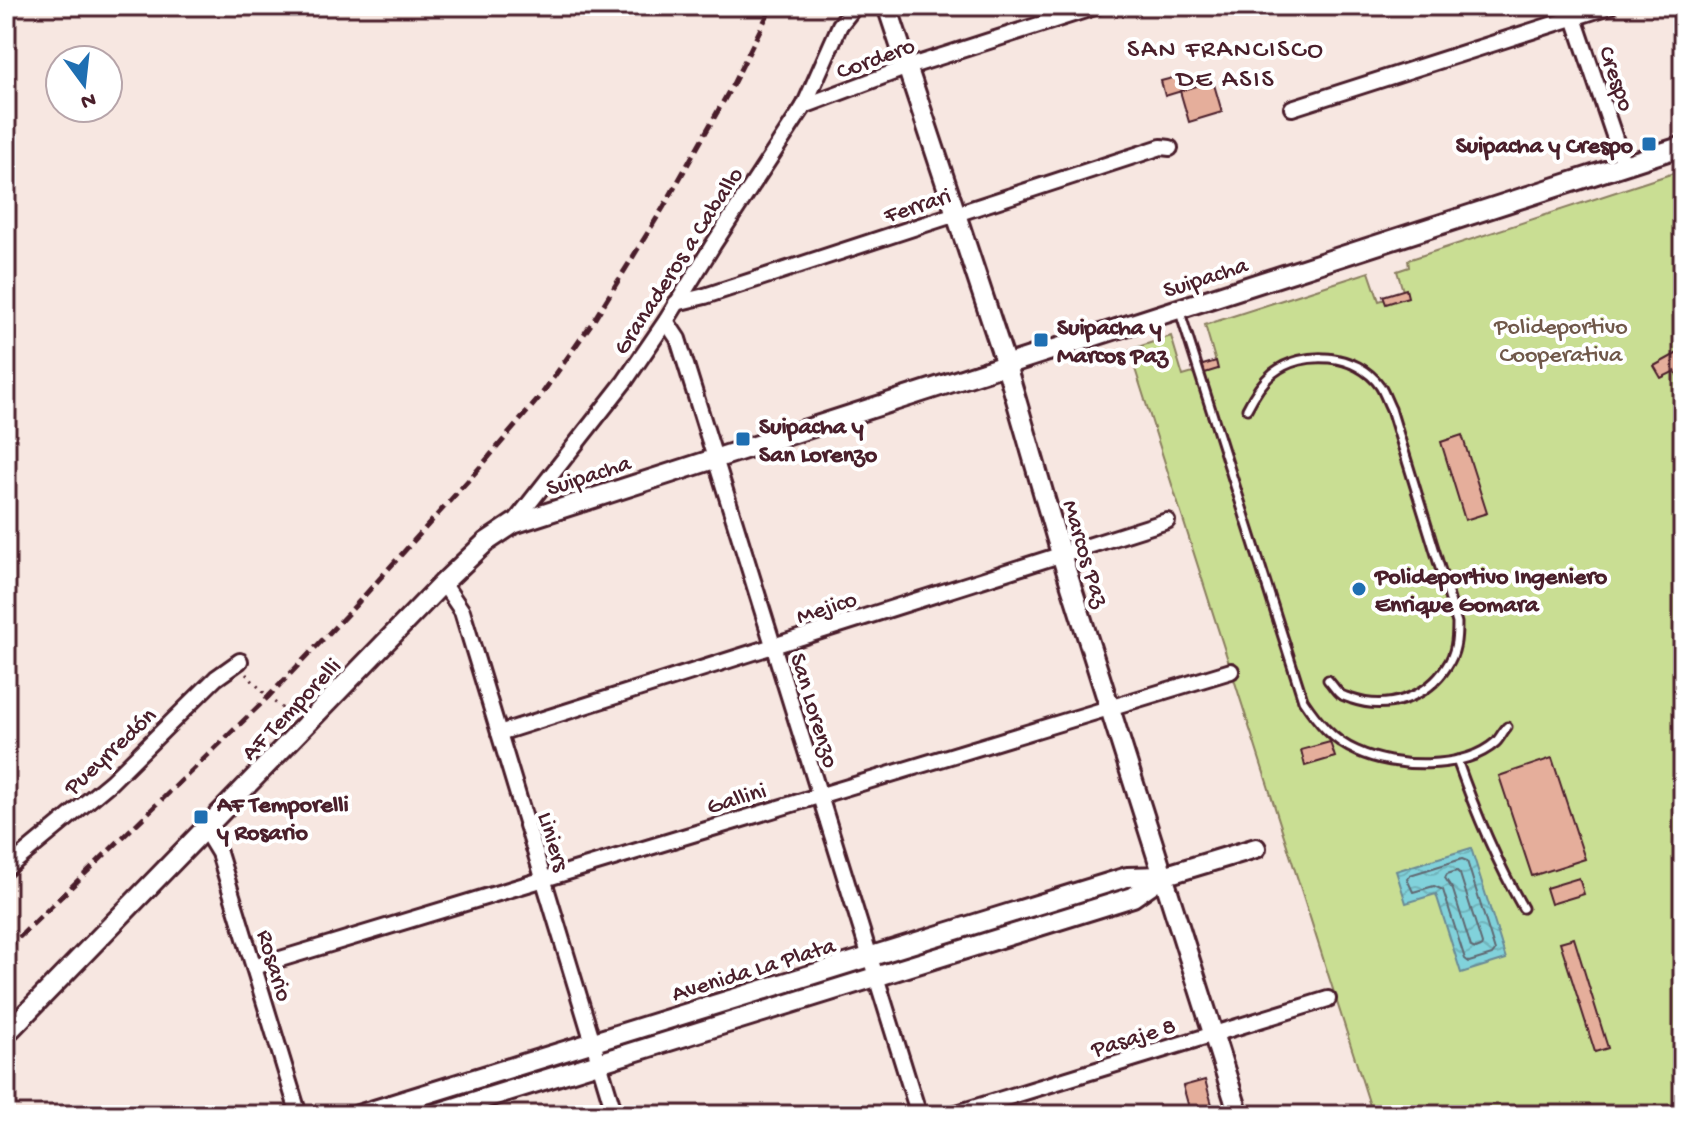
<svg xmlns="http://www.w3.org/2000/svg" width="1689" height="1121" font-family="'Gochi Hand',sans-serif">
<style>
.green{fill:#c9de93;stroke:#8a7e5f;stroke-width:2}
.water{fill:url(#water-waves);stroke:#6b8a95;stroke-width:2}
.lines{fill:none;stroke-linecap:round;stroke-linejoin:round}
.shore{stroke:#606771;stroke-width:2}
.building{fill:#e5ae9b;stroke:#4a1f2b;stroke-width:2}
.service-casing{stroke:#4a1f2b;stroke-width:13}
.minor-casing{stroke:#4a1f2b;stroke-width:20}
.tertiary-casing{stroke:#4a1f2b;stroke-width:24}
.path{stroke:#4a1f2b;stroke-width:3;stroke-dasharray:2 6;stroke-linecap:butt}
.service{stroke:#fff;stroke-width:7}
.minor{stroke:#fff;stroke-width:14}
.tertiary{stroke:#fff;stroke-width:18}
.rail{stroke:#4a1f2b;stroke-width:5;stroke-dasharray:12 6;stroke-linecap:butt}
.poi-dot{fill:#1f6fb2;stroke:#fff;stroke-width:3}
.labels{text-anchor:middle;stroke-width:8;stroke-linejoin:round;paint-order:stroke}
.street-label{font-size:24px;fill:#4a1f2b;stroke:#fff}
.poi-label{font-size:24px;font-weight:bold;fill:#4a1f2b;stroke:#fff;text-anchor:start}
.park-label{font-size:24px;fill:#70584a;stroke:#fff}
.neighbourhood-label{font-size:26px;letter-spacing:2px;fill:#4a1f2b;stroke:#fff}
</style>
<defs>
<pattern id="water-waves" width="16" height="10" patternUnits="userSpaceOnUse" patternTransform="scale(2)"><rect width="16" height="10" fill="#81d2db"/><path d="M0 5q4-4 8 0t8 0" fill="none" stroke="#71b4bc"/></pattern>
</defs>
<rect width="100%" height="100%" fill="#f7e7e1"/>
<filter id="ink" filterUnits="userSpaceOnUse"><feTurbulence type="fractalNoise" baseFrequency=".0125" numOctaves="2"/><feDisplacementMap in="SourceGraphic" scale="16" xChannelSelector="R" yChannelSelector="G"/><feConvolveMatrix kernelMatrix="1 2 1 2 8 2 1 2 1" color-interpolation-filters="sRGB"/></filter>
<g filter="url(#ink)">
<polygon class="green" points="1683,170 1683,1115 1373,1115 1129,350 1171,336 1183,376 1217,366 1205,325 1369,272 1379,301 1404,294 1397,271 1409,267 1408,260"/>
<polygon class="water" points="1471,848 1506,959 1461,973 1436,894 1406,903 1396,871"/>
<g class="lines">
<g class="shore">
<polygon points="1462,859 1467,861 1495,951 1492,955 1469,962 1465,959 1443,890 1434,886 1413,892 1407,879 1410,875"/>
<polygon points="1457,871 1460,874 1482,944 1481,947 1476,949 1471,947 1453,890 1445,878 1447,874"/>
</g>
</g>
<g class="building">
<polygon points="1184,75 1188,89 1165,96 1161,81"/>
<polygon points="1213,81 1222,112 1189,122 1180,91"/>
<polygon points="1406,289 1408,297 1386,304 1383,296"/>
<polygon points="1683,350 1683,378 1680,380 1675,371 1661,378 1654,366"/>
<polygon points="1216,361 1218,369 1195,376 1193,368"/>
<polygon points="1462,435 1487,513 1465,520 1441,442"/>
<polygon points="1330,742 1335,757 1305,766 1301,750"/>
<polygon points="1552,758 1585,859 1532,876 1499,776"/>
<polygon points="1579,878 1584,894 1551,904 1546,888"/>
<polygon points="1574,938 1608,1048 1595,1052 1560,942"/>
<polygon points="1205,1080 1215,1115 1191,1115 1183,1086"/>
</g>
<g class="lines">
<g class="service-casing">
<g id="service">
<path d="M1179 309 1303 700C1317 721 1333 741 1357 751 1394 768 1463 771 1496 742 1500 738 1503 731 1507 727"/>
<path d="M1247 409C1254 395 1261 383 1273 373 1303 349 1357 353 1380 386 1384 392 1387 401 1391 409L1457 623C1457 639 1456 653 1447 666 1427 698 1387 711 1352 699 1350 698 1342 696 1340 694 1336 691 1332 684 1328 680"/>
<path d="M1457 760C1476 814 1495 859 1523 908"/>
</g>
</g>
<g class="minor-casing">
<g id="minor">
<polyline points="1570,6 1624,165"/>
<polyline points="804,106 908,67 1098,6"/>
<polyline points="1292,108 1610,6"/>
<polyline points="676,303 705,296 1161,147 1170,148"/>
<polyline points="666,321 678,339 919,1115"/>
<polyline points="513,524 625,381 666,321 713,245 804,106 840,25 855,6"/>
<polyline points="443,583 462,611 615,1115"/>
<polyline points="499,733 1167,521"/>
<polyline points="205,830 219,853 299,1115"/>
<polyline points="6,869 111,782 216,678 240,661"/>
<polyline points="254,967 1231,671"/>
<polyline points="950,1115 1328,999"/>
</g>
</g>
<g class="tertiary-casing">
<g id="tertiary">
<polyline points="887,6 1006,365 1061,554 1239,1115"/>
<polyline points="6,1034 443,583 486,542 513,524 1683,146"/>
<polyline points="358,1115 1127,877 1163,876 1256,848"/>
<polyline points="431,1115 1133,897 1163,876"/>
</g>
</g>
<polyline class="path" points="246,674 268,697 293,717"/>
<use href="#service" class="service"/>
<use href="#minor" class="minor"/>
<use href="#tertiary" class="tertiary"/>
<polyline class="rail" points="6,950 268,697 355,606 482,465 539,398 594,320 663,208 732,86 772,6"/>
</g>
</g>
<g class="poi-dot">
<rect x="1641" y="136" width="16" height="16" rx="4"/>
<rect x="1033" y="332" width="16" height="16" rx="4"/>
<rect x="735" y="431" width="16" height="16" rx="4"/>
<circle cx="1359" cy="589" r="8"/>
<rect x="193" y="809" width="16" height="16" rx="4"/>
</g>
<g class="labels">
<g class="street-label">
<text transform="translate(875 57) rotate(-20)" y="8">Cordero</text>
<text transform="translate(1618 78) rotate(71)" y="8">Crespo</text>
<text transform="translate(917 204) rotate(-18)" y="8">Ferrari</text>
<text transform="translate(677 260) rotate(-57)" y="8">Granaderos a Caballo</text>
<text transform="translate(1205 276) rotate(-18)" y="8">Suipacha</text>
<text transform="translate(588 474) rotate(-18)" y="8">Suipacha</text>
<text transform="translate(1087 553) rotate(73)" y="8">Marcos Paz</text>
<text transform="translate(826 606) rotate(-18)" y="8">Mejico</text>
<text transform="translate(290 708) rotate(-46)" y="8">AF Temporelli</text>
<text transform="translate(816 710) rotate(73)" y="8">San Lorenzo</text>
<text transform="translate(109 750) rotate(-43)" y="8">Pueyrredón</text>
<text transform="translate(736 797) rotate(-17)" y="8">Gallini</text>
<text transform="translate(555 841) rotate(73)" y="8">Liniers</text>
<text transform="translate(276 965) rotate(73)" y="8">Rosario</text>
<text transform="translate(753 968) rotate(-17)" y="8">Avenida La Plata</text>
<text transform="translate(1133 1036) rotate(-17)" y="8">Pasaje 8</text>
</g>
<g class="poi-label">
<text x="1633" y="152" text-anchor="end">Suipacha y Crespo</text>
<text x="1057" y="334">Suipacha y<tspan x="1057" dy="28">Marcos Paz</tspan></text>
<text x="759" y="433">Suipacha y<tspan x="759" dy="28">San Lorenzo</tspan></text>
<text x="1375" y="583">Polideportivo Ingeniero<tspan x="1375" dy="28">Enrique Gomara</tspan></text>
<text x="217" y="811">AF Temporelli<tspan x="217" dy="28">y Rosario</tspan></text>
</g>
<g class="park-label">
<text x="1561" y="333">Polideportivo<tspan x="1561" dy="28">Cooperativa</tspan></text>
</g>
<g class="neighbourhood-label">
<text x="1226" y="56">SAN FRANCISCO<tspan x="1226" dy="30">DE ASIS</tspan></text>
</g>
</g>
<rect width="1689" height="1121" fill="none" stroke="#fff" stroke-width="32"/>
<rect x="16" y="16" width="1657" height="1089" fill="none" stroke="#4a1f2b" stroke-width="3" filter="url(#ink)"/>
<g transform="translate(84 84) rotate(165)"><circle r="38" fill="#ffffff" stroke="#b7a5aa" stroke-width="2"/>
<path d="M0-6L14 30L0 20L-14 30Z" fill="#1f6fb2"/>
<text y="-12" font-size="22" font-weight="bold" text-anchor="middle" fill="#4a1f2b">N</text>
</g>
</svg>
